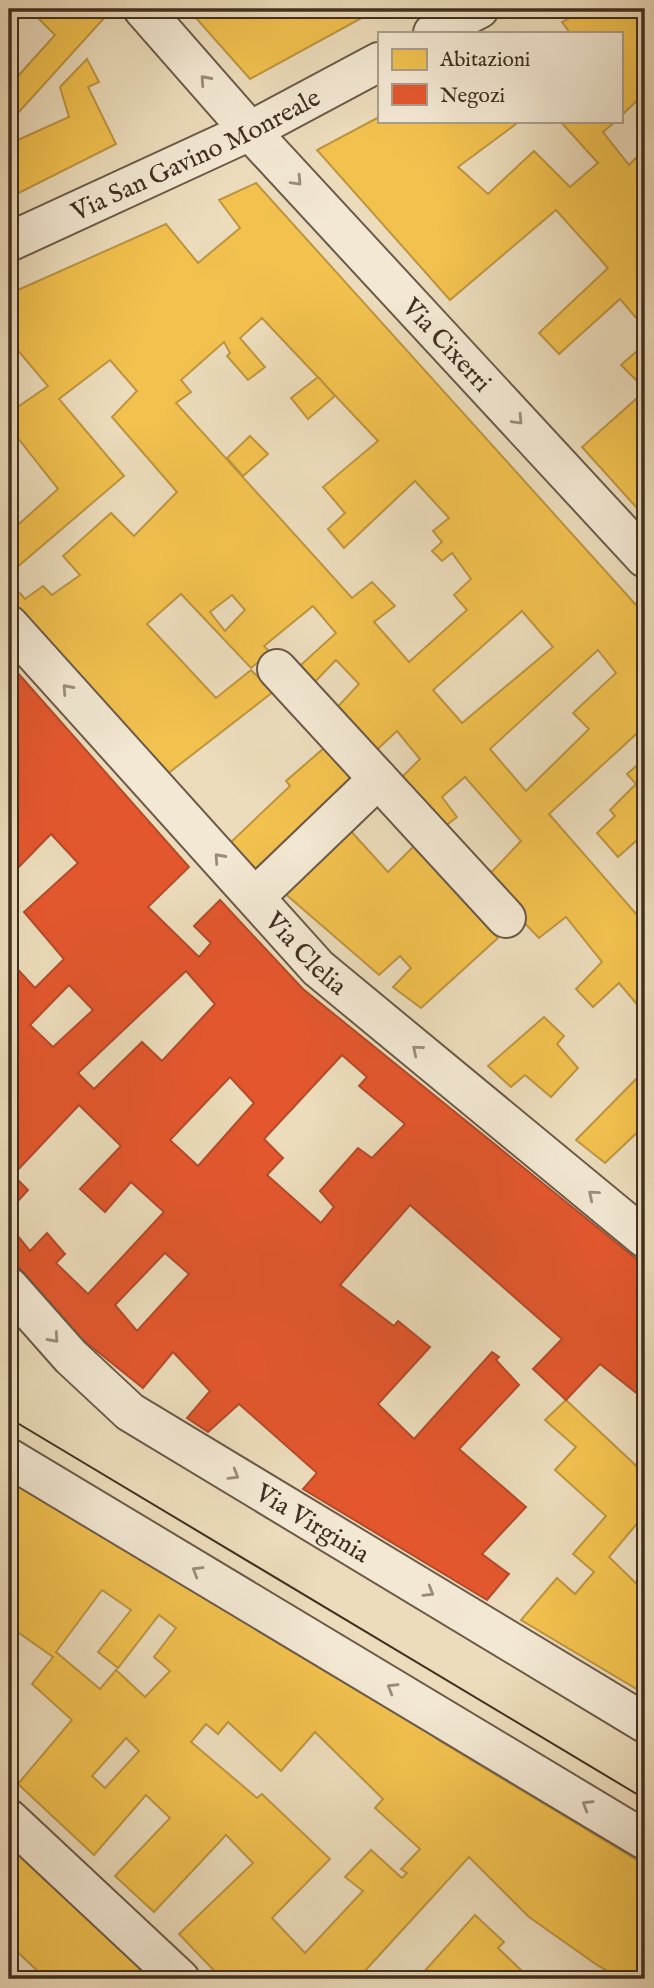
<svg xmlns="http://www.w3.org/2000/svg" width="654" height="1988" font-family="'IM FELL English',serif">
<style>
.homes{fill:#f2c14e;stroke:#bd9540;stroke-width:2;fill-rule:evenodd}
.shops{fill:#e4572e;stroke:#b34b2a;stroke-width:2;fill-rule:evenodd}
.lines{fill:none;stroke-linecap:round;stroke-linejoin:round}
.minor-casing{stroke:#6b5a48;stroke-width:42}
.minor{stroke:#f3e8d3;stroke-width:38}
.tram{stroke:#402f21;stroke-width:2}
.oneway{stroke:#9a8c7a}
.labels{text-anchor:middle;stroke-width:7;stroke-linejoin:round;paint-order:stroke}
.street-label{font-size:26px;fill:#402f21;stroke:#f3e8d3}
</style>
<rect width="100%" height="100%" fill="#ecdcbb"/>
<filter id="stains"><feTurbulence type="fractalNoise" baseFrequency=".00286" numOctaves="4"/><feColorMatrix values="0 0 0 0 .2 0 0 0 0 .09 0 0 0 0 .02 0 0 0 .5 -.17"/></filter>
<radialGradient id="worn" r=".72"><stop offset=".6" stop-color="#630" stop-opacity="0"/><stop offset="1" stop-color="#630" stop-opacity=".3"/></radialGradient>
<g class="homes">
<polygon points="29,9 97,9 105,17 9,123 9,86 55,35"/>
<polygon points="188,9 378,9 250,79"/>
<polygon points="586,9 645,9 645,93 621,116 621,33 570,33 562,22"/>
<polygon points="87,59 99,82 88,87 116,144 9,198 9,144 69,117 60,87"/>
<polygon points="379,117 379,121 520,121 458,167 488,194 534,151 570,187 598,163 560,121 616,121 603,132 629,165 645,149 645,314 638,320 620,299 559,354 539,333 608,268 556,210 450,300 317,150"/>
<path d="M256 183 645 615V726L549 814 645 924V1014L619 983 593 1007 576 989 602 962 566 917 539 938 483 881 521 841 465 777 442 797 457 817 439 831 395 784 420 759 397 731 369 757 330 715 359 684 336 660 306 691 291 674 336 633 313 606 264 646 270 652 251 668 181 594 147 624 216 698 251 670 273 692 166 775 9 611V600L20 593 25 599 43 586 52 595 80 575 63 556 111 513 134 536 177 492 112 417 137 391 110 360 59 399 124 476 9 574V533L58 489 9 427V413L48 386 16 348 9 353V294L166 224 198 263 240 228 219 200ZM262 318 378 441 323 487 345 513 328 529 344 548 415 481 449 518 433 531 442 542 432 551 442 561 452 553 471 579 454 595 467 610 409 662 374 622 395 606 372 582 352 598 176 403 191 392 181 380 224 342 230 353 227 356 248 380 265 367 240 338ZM232 595 245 610 225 631 210 612ZM522 611 553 647 462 723 433 690ZM598 650 616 673 573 713 589 729 526 791 490 749Z"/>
<polygon points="645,344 645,389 621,365"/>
<polygon points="318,377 335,396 308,419 291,398"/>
<polygon points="645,391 645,517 582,447"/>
<polygon points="250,436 268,454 243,476 227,458"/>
<polygon points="324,748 351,778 256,869 230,843 290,786 286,781"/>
<polygon points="645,758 645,833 618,857 597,833 615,816 610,810 636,784 627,774"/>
<polygon points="349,829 388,872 414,846 498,938 421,1008 393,987 411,968 400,956 379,975 282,891"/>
<polygon points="544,1017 564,1036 557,1044 578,1068 551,1097 525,1075 511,1087 488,1066"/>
<polygon points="645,1070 645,1125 605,1163 576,1140"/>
<polygon points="566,1400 645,1474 645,1514 609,1557 645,1592 645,1694 521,1620 557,1578 575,1594 594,1572 573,1554 606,1516 555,1470 576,1447 545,1420"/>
<path d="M9 1477 357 1683 440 1741 645 1865V1979H622L597 1965 529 1917 469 1857 363 1973 370 1979H222L179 1934 253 1863 226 1835 154 1912 115 1876 170 1818 146 1795 94 1855 18 1784 72 1720 32 1684 53 1657 9 1626ZM102 1590 131 1610 98 1652 118 1668 159 1615 176 1628 154 1657 170 1671 145 1697 116 1670 100 1689 56 1652ZM228 1722 281 1771 315 1732 383 1799 375 1808 420 1849 401 1869 407 1873 402 1878 371 1850 345 1877 363 1891 305 1953 272 1918 330 1859 262 1794 257 1798 191 1742 206 1724 218 1734ZM126 1738 139 1751 105 1788 92 1776Z"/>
<polygon points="9,1830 163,1979 46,1979 9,1944"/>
<polygon points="475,1915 504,1942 498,1948 522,1971 514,1979 425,1979 421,1975"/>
</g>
<path class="shops" d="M9 663 189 867 148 907 199 957 211 943 194 926 220 900 303 989 645 1266V1400L600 1364 566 1400 533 1369 562 1339 410 1205 340 1285 394 1326 398 1321 430 1347 378 1404 414 1439 492 1352 499 1357 496 1360 519 1385 459 1449 526 1507 482 1554 509 1574 487 1600 303 1489 317 1473 239 1404 208 1432 187 1418 210 1391 173 1352 143 1388 82 1339 9 1256V1225L30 1251 47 1233 65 1254 56 1263 88 1294 164 1212 131 1182 105 1212 80 1189 121 1146 79 1105 13 1175 28 1190 9 1211V960L35 988 64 959 24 912 78 863 51 834 9 877ZM186 971 215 1004 162 1061 142 1042 94 1089 78 1073ZM69 985 93 1010 53 1047 30 1025ZM342 1055 367 1077 359 1086 405 1124 372 1158 358 1148 320 1191 334 1207 321 1223 267 1175 283 1158 264 1139ZM230 1077 254 1103 198 1166 170 1140ZM165 1253 189 1274 137 1331 115 1305Z"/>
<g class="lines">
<g class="minor-casing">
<g id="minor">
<path id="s1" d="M143 9 250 131 645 558"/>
<polyline points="433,33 479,9"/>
<path id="s2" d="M9 242 250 131 379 62"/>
<path id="s3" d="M9 625 318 968 645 1238"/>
<polyline points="277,669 506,918"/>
<polyline points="255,897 378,779"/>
<path id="s4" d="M9 1287 71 1357 130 1412 645 1723"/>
<polyline points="9,1458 645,1840"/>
<polyline points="9,1819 180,1979"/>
</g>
</g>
<use href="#minor" class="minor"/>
<polyline class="tram" points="9,1418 645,1799"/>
</g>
<defs><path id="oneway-chevron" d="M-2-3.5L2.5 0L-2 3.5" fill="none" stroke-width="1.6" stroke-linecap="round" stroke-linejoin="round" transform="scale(1.75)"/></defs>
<g class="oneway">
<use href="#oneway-chevron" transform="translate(205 80) rotate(-132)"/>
<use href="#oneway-chevron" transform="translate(297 181) rotate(47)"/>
<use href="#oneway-chevron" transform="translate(518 420) rotate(47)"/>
<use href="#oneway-chevron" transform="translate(67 689) rotate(-132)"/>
<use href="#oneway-chevron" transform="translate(219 858) rotate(-132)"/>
<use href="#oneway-chevron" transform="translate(417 1050) rotate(-140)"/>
<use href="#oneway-chevron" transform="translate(593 1195) rotate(-140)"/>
<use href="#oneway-chevron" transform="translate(54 1338) rotate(48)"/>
<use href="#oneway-chevron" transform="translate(234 1475) rotate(31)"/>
<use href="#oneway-chevron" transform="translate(197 1571) rotate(-149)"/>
<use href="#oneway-chevron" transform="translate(429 1592) rotate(31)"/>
<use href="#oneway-chevron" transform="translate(392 1688) rotate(-149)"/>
<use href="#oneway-chevron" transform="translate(587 1805) rotate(-149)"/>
</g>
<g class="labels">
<g class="street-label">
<text dy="9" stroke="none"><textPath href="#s2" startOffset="206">Via San Gavino Monreale</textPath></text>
<text dy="9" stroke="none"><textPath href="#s1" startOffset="453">Via Cixerri</textPath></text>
<text dy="9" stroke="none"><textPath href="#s3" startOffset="443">Via Clelia</textPath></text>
<text dy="9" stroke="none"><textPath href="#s4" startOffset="388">Via Virginia</textPath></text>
</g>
</g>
<rect width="654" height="1988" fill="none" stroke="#ecdcbb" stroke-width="35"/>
<rect x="10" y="10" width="633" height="1967" fill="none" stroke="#402f21" stroke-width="3.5"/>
<rect x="18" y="18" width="619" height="1953" fill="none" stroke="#402f21" stroke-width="2"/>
<rect x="378" y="32" width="245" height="91" fill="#f3e8d3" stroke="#ab9e8c" stroke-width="2"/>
<rect x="392" y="49" width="35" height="21" fill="#f2c14e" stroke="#ab9e8c" stroke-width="2"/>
<text x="440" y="66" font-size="21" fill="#402f21">Abitazioni</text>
<rect x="392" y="84" width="35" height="21" fill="#e4572e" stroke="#ab9e8c" stroke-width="2"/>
<text x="440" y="102" font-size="21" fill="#402f21">Negozi</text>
<rect width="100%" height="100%" filter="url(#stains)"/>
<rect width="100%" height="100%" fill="url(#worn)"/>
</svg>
